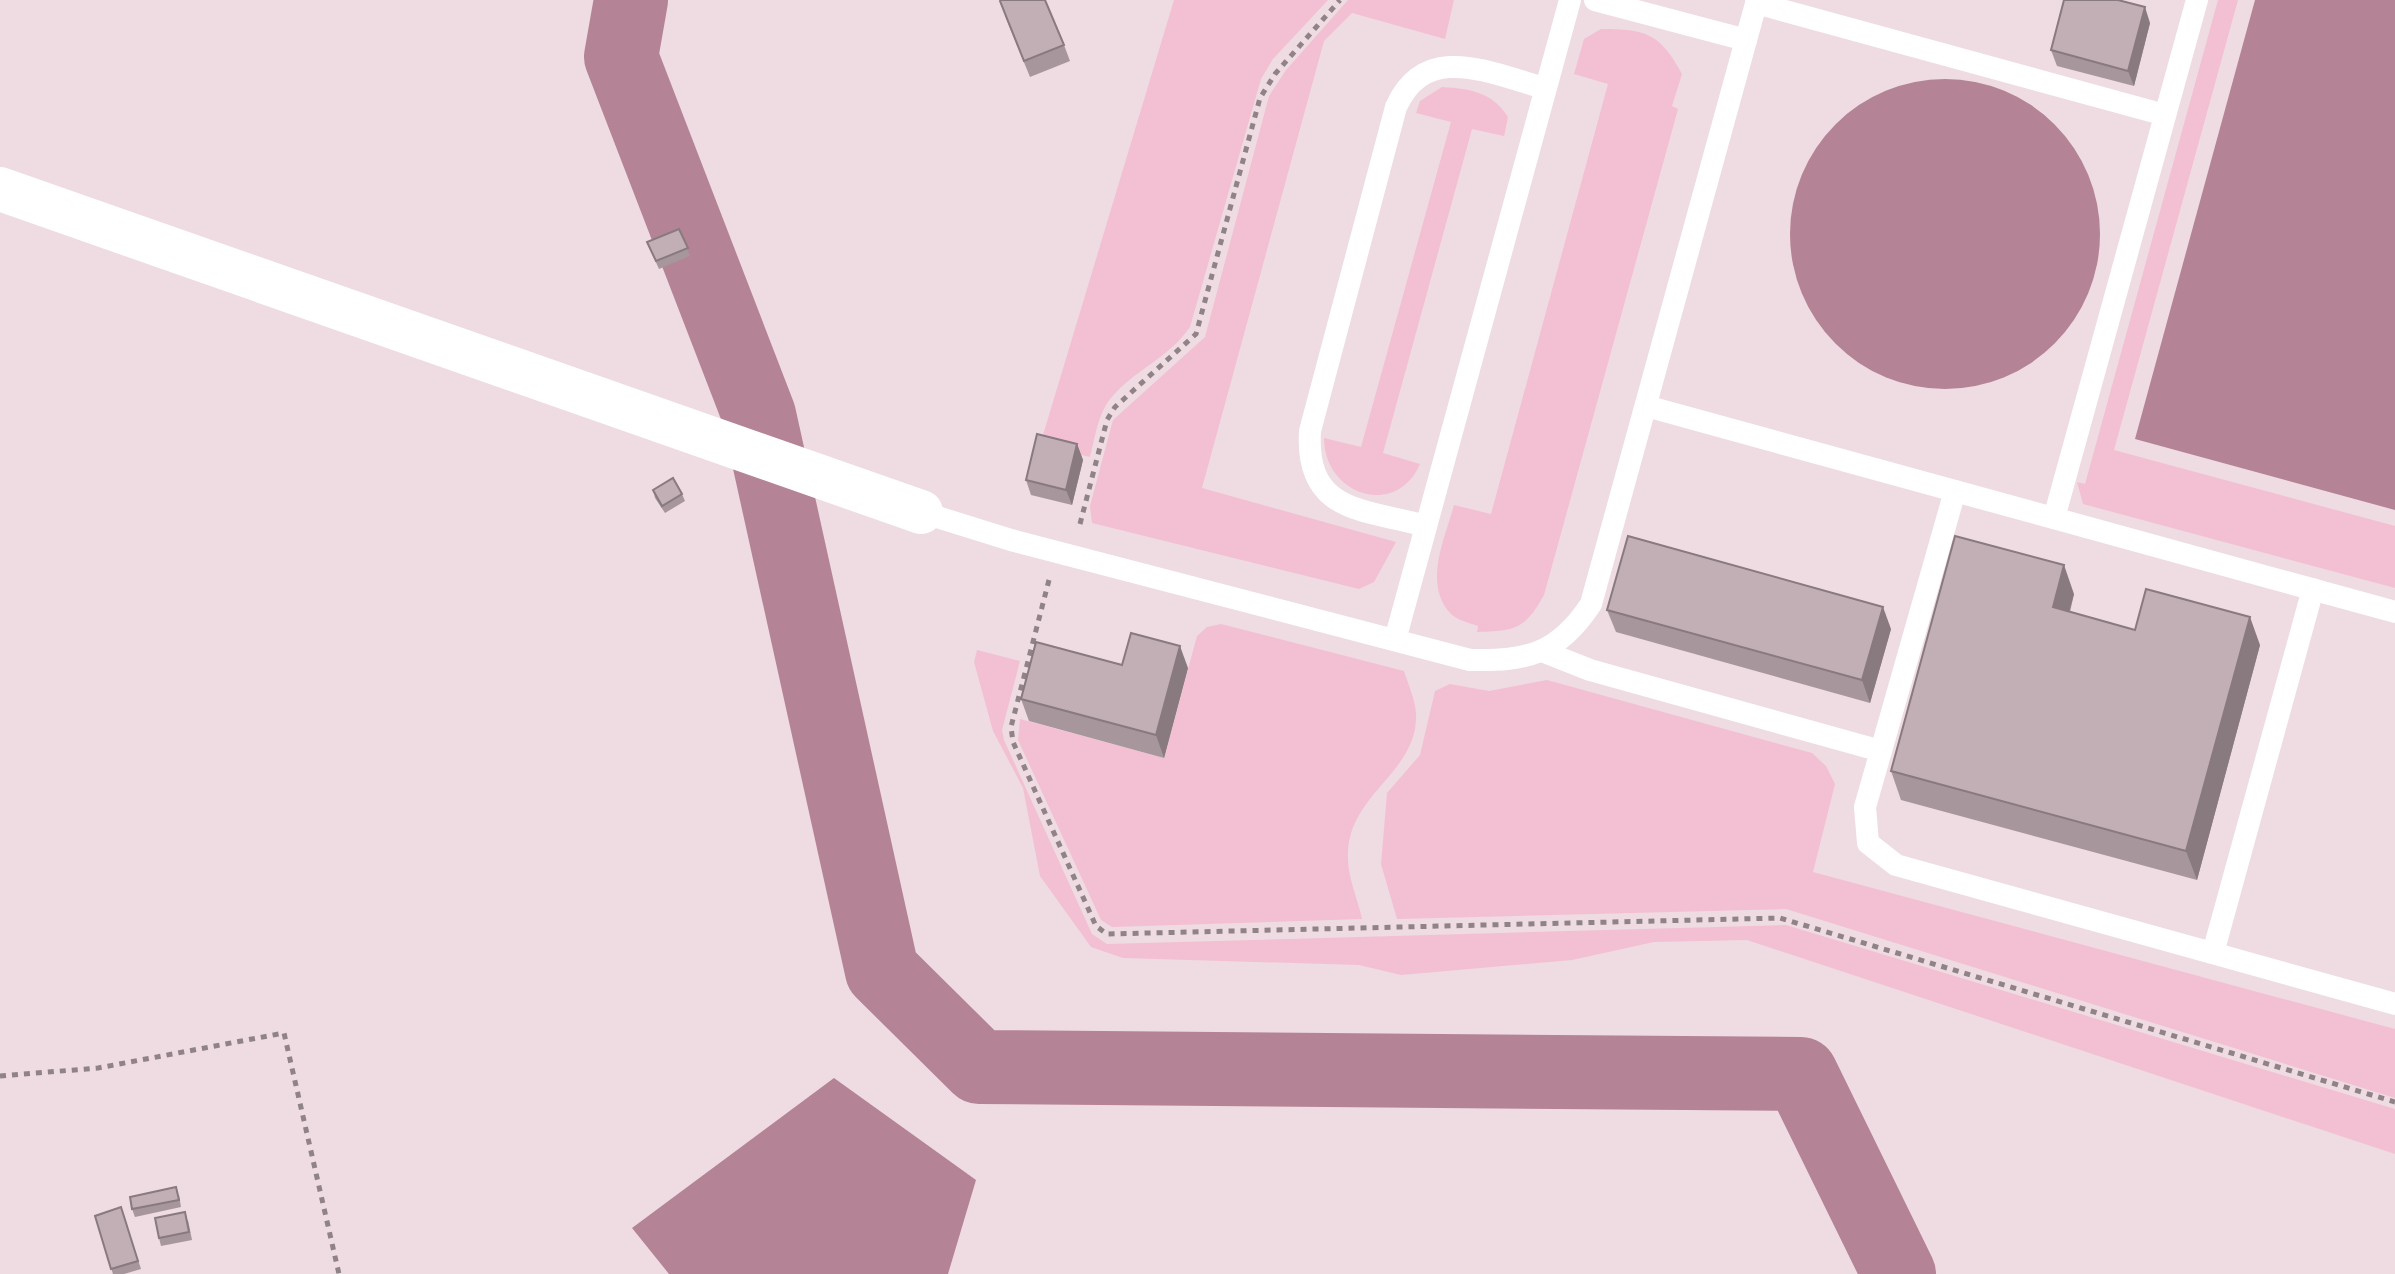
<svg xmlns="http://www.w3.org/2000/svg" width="2395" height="1274" font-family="Manrope,sans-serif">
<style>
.green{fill:#f2c0d2}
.water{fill:#b48395}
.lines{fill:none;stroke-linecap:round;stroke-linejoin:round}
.river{stroke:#b48395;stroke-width:74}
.path{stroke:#908388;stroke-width:5;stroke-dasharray:6 6;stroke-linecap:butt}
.lane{stroke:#fff;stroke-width:22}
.street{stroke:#fff;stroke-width:44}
.wall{fill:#a7969c}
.shaded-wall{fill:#887a7f}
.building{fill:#c2afb5;stroke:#887a7f;stroke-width:2}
</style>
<rect width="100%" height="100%" fill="#efdbe2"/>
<g class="green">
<path d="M1174 0H1328L1273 59 1261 79 1190 327C1169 358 1134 370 1111 398 1098 413 1095 438 1090 457L1040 445Z"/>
<polygon points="1348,0 1454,0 1445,39 1352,13 1324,41 1202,488 1396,542 1374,582 1359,589 1092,523 1090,506 1113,420 1205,337 1269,96 1286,70"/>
<polygon points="2218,0 2238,0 2114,450 2395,526 2395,588 2083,504 2077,482 2085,484"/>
<path d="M1601 29C1646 29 1660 33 1682 74L1672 106 1678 109 1544 595C1525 629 1516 631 1477 632L1478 626C1470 623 1456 620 1450 613 1423 583 1445 538 1454 505L1491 514 1608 84 1574 74 1584 39Z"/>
<path d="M1442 87C1471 89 1492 92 1508 117L1504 136 1472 129 1383 453 1420 464C1396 519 1324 495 1324 438L1361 447 1451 122 1416 113 1420 101Z"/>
<path d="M1221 624 1404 671C1408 684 1415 699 1416 713 1419 774 1345 794 1348 859 1348 878 1358 900 1362 919L1112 927 1101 920 1018 740 1020 719 1164 758 1197 636 1207 627Z"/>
<polygon points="977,650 1020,661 1002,730 1004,740 1092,934 1107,944 1786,925 2395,1109 2395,1154 1747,940 1654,942 1572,960 1401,975 1359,965 1123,958 1091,947 1040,876 1023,788 993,731 974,662"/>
<polygon points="1547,680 1812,753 1826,766 1835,784 1813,872 2395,1029 2395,1098 1786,909 1397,919 1381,864 1387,793 1420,755 1435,691 1450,684 1489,691"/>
</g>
<g class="water">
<polygon points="2255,0 2395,0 2395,510 2135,439"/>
<circle cx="1945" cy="234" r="155"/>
<polygon points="834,1078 976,1180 948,1274 669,1274 632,1228"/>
</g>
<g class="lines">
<polyline class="river" points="631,0 621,57 759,415 882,971 979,1067 1801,1074 1899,1274"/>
<g class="path">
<polyline points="1080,524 1107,420 1115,407 1196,334 1260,98 1275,74 1340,0"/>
<polyline points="1049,580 1011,727 1013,742 1096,926 1107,934 1780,918 2395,1102"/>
<polyline points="0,1076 98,1068 284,1033 339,1274"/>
</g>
<g class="lane">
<polyline points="1595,0 1746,40"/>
<polyline points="1756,3 2165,115"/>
<polyline points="1646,406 2395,612"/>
<polyline points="1955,491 1865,807 1868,843 1896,865 2395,1004"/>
<path d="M921 512 1011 540 1470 660C1528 661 1558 654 1591 604L1757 0"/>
<polyline points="2054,518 2197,0"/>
<path d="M1426 526C1363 509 1305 513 1310 431L1396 107C1426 40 1491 74 1545 88"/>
<polyline points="1395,640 1570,0"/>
<polyline points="1542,651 1590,670 1881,751"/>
<polyline points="2213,953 2313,589"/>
</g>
<polyline class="street" points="0,189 921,512"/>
</g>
<g class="wall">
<polygon points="1005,16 1064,45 1070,61 1030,77"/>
<polygon points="2150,23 2134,86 2057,66 2051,50"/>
<polygon points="679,229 690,256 659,269 647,242"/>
<polygon points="1077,444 1083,460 1072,505 1031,495 1026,480"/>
<polygon points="653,490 682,494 685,501 665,513 655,498"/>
<polygon points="2074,594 2070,612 2135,630 2260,645 2197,880 1901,800 1891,771"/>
<polygon points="1607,610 1891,629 1870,703 1616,632"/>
<polygon points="1122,665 1188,668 1164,758 1029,721 1021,699"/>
<polygon points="179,1195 181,1207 135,1217 132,1209"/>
<polygon points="121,1207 141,1269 124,1274 113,1274 95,1216"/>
<polygon points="188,1220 192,1240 161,1246 159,1238"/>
</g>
<g class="shaded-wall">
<polygon points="2145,7 2150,23 2134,86 2128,71"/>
<polygon points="1077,444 1083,460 1072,505 1066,490"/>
<polygon points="2064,565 2074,594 2063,635 2053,607"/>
<polygon points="1883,607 1891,629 1870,703 1862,680"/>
<polygon points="2250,617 2260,645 2197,880 2186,851"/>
<polygon points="1180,646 1188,668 1164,758 1156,735"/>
</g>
<g class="building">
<polygon points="1001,0 1045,0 1064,45 1024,61 1000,1"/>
<polygon points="2064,0 2118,0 2145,7 2128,71 2051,50"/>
<polygon points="679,229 688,248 656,261 647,242"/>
<polygon points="1037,434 1077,444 1066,490 1026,480"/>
<polygon points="673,478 682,494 662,506 653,490"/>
<polygon points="1628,536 1883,607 1862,680 1607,610"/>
<polygon points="1955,536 2064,565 2053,607 2135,630 2146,589 2250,617 2186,851 1891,771"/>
<polygon points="1131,633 1180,646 1156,735 1021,699 1036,642 1122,665"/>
<polygon points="176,1187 179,1200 132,1209 130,1197"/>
<polygon points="121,1207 138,1261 111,1269 95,1216"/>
<polygon points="185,1212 189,1232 159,1238 155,1218"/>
</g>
</svg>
